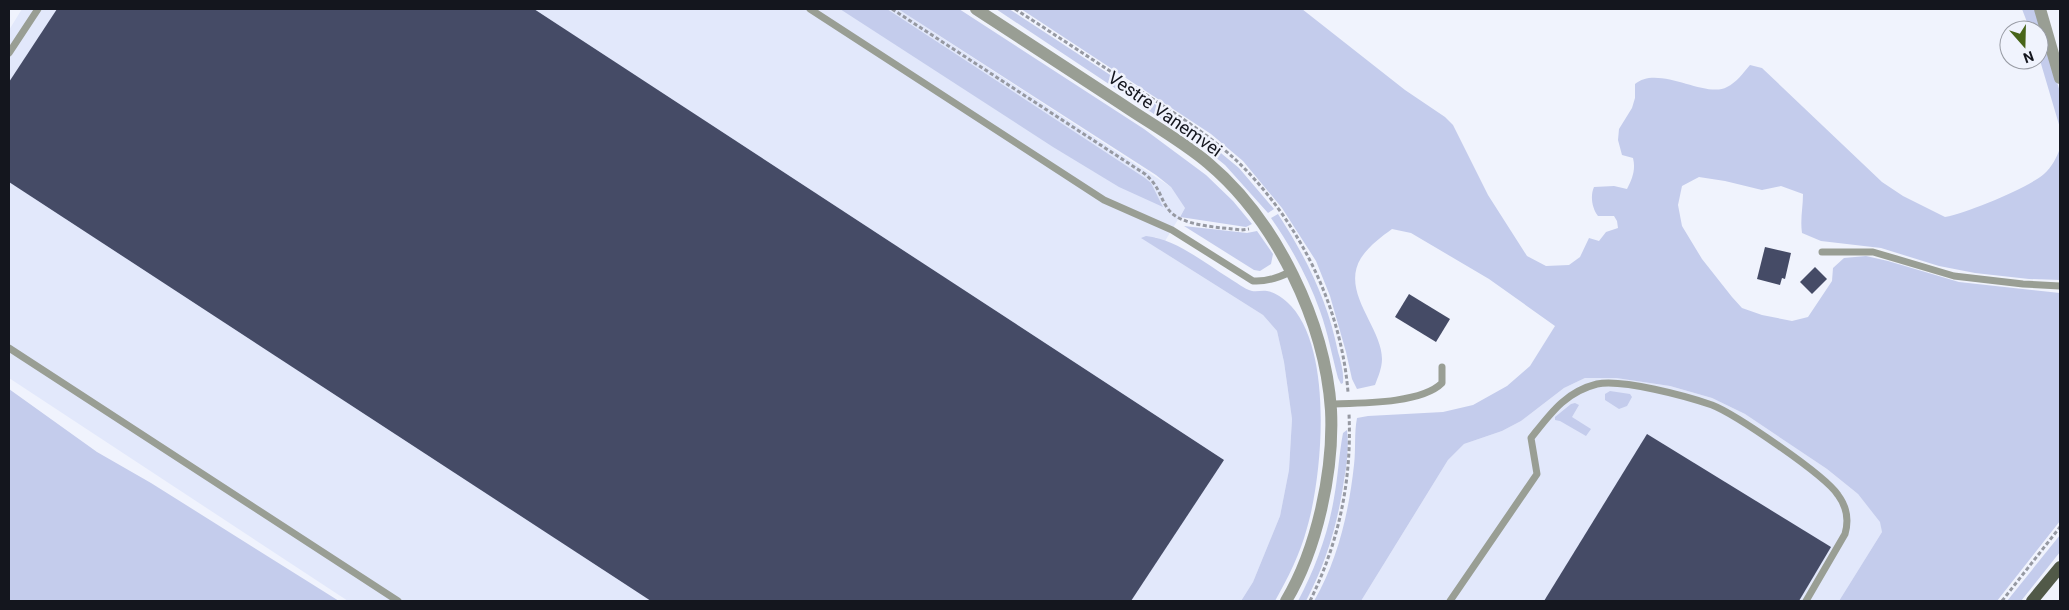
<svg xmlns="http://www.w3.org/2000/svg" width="2069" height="610" font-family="Roboto,sans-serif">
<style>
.built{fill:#e2e8fb}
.green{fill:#c4ccec}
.building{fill:#454b66}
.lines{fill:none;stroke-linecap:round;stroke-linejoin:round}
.path{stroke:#9699a2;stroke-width:3;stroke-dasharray:4 2.5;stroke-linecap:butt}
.service{stroke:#999e94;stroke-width:7}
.minor{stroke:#999e94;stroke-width:12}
.primary{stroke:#515948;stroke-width:12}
.labels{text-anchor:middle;stroke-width:5;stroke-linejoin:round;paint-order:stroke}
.street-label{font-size:18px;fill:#14161e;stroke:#f0f3fd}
</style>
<rect width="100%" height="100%" fill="#f0f3fd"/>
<g class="built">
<polygon points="22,9 898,9 1171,187 1185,208 1165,241 1155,237 1160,250 1263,315 1277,331 1284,362 1292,419 1289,470 1280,516 1253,582 1241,601 348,601 9,378 9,30"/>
<polygon points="1585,378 1616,378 1670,386 1712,398 1745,414 1827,469 1858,494 1881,522 1882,532 1839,601 1361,601 1448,460 1464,444 1502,431 1521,421 1564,388"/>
</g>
<g class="green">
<polygon points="840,9 887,9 1145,178 1151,183 1163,207 1119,187 1053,147"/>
<polygon points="898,9 959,9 1144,129 1206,175 1233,201 1252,224 1246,227 1180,217 1185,208 1171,187 1156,175"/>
<polygon points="996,9 1009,9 1187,125 1239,168 1274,209 1268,213 1225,165 1199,144"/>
<path d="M1021 9H1302L1405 90 1445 117 1453 125 1488 195 1527 256 1546 266 1569 265 1580 257 1589 238 1599 241 1606 232 1618 228 1617 221 1614 216H1598C1592 208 1590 196 1594 187L1614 186 1627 189C1632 179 1636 170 1633 158L1622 155 1618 140 1619 129 1632 108 1635 98V84C1658 64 1706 99 1727 87 1736 83 1744 72 1750 65L1762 68 1882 182 1903 196 1945 217C1969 212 2026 189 2044 174 2052 167 2057 157 2060 148V280L2029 279 1975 273 1939 266 1881 248 1821 241 1802 233C1800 219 1803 208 1803 194L1781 186 1762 190 1725 181 1699 177 1682 186 1678 205 1682 226 1702 259 1732 297 1742 308 1762 315 1792 321 1808 317 1832 281 1833 268 1844 258 1866 256 1888 261 1959 282 2060 293V521L1997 601H1839L1882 532 1880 522 1858 494 1827 469 1745 414 1712 398 1670 386 1616 378H1585L1564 388 1521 421 1502 431 1464 444 1448 460 1361 601H1314C1338 560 1349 511 1354 465 1356 449 1354 433 1357 418L1368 416 1443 412 1473 405 1507 386 1530 366 1555 326 1489 279 1411 233 1392 229C1381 237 1369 246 1361 258 1340 292 1382 327 1382 359 1382 368 1378 377 1375 385L1357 389 1352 379 1346 352 1330 296 1316 261 1282 208 1243 161 1211 134Z"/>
<polygon points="2022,9 2035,9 2060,92 2060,128 2039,57 2039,30 2030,30"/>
<path d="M1278 214C1306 257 1328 301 1338 352 1341 362 1344 373 1343 383L1341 384 1338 378C1332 356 1328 333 1320 311 1308 277 1291 247 1271 218Z"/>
<polygon points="1184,226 1247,233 1257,231 1273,254 1271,264 1260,271 1254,270"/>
<path d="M1146 236C1176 239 1203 262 1229 278 1236 282 1244 289 1252 291 1257 292 1262 290 1267 291 1274 292 1282 297 1287 302 1334 344 1323 474 1307 528 1300 554 1288 578 1275 601H1241L1253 582 1280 516 1289 470 1292 419 1284 362 1277 331 1263 315 1141 238Z"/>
<polygon points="9,389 97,452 151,483 339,601 9,601"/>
<polygon points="1610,391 1630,394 1632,397 1627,406 1619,409 1605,400 1605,394"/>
<polygon points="1575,403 1579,405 1572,417 1591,429 1586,436 1560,421 1555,420 1555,417 1571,404"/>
<path d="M1347 430C1349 446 1347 464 1344 480 1338 523 1326 563 1306 601H1298C1315 569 1328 534 1334 498 1338 477 1339 454 1343 433Z"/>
<polygon points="2060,535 2060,552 2021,601 2007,601"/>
</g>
<g class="building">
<polygon points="57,9 534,9 1224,460 1131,601 651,601 9,182 9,82"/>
<polygon points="1765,247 1791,253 1785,279 1782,278 1780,285 1757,279"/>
<polygon points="1815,267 1827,279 1812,294 1800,282"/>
<polygon points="1409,294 1450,319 1436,342 1395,317"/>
<polygon points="1647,434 1831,547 1799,601 1544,601"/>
</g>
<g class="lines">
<g class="path">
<path d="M892 9 1145 174C1160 187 1159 196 1168 209 1181 227 1221 227 1241 230L1249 229"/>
<path d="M1015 9C1057 36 1099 64 1142 92 1174 113 1208 134 1237 161 1299 221 1341 306 1348 392"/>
<path d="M1310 601C1339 542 1352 480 1349 414"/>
<polyline points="2002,601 2060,527"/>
</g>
<g class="service">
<path d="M810 9 1104 200 1172 230 1253 281C1267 282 1278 278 1290 272"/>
<polyline points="9,53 38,9"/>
<polyline points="1822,252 1873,252 1954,276 2023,284 2060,286"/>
<polyline points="9,348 398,601"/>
<path d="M1330 404C1359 403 1421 404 1442 383V367"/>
<path d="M1450 601 1537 474 1531 438C1550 414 1565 392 1597 384 1623 379 1686 396 1712 405 1735 414 1825 475 1838 495 1847 507 1849 520 1845 534L1806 601"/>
</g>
<g class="minor">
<path d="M976 9C1025 41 1074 73 1123 105 1151 124 1182 141 1208 163 1276 220 1325 322 1331 410 1334 471 1317 549 1286 601"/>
<polyline points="2040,9 2060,78"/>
</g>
<polyline class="primary" points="2032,601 2060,567"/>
</g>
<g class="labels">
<g class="street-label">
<text transform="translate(1165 114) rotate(35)" y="6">Vestre Vanemvei</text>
</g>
</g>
<rect width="2069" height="610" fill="none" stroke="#14161e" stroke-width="20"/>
<g transform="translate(2024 45) rotate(160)"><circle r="24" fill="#f0f3fd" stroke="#989ba4"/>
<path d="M0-4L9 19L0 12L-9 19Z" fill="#486519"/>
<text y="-8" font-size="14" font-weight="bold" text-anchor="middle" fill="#14161e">N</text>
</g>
</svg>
